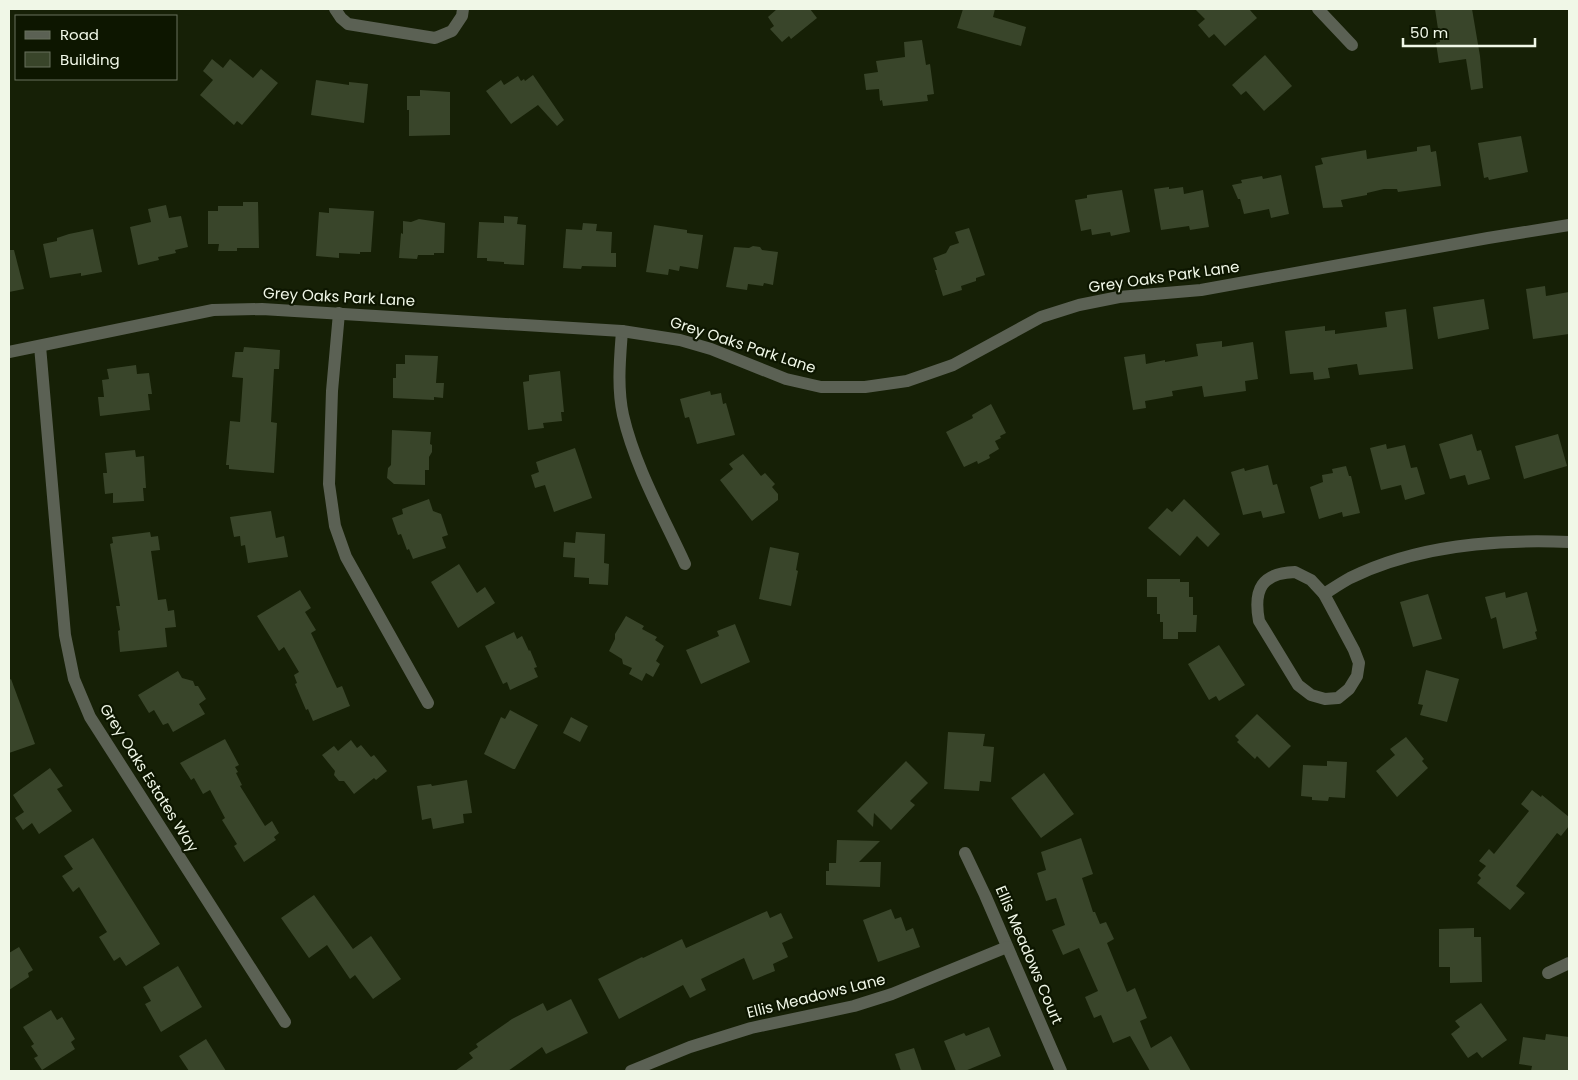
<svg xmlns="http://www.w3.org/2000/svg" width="1578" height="1080" font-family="Poppins,sans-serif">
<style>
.building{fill:#39452a}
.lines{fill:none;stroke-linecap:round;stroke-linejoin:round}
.minor{stroke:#5b6154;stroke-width:12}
.labels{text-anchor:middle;stroke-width:4.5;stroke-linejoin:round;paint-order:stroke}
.street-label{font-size:15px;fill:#f0f7e7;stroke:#0d1600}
</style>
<rect width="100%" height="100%" fill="#162006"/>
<g class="building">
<polygon points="777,9 810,9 817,18 791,39 789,36 782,42 770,29 774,26 768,17"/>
<polygon points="963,9 995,9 993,17 1026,27 1021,46 957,28"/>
<polygon points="1195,9 1249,9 1257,18 1225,46 1214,34 1209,38 1198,25 1205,19"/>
<polygon points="1435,9 1472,9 1480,56 1483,88 1471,90 1466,59 1439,63 1436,43 1440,42"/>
<polygon points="922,40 926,65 930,64 934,94 927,95 928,101 883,106 882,100 880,101 879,89 866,90 864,74 878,72 876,61 905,57 904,42"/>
<polygon points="1265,55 1292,86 1264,111 1246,91 1241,95 1232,85"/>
<polygon points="212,59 223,68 230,59 253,78 261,69 278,83 242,125 237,121 234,125 200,95 213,80 203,71"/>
<polygon points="533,75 564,120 557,126 538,105 511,124 486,91 501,80 504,85 518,76 521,81 524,79 525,81"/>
<polygon points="316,80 349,85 349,82 368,84 364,123 311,115"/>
<polygon points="420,90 450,92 450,135 409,136 409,110 407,110 407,96 420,96"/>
<polygon points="1521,136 1528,172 1489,180 1488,177 1484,178 1478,143"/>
<polygon points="1430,145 1431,152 1436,151 1441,186 1398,192 1397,189 1384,189 1367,193 1367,195 1341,200 1343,207 1323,208 1315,166 1323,164 1321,158 1366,150 1367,159 1417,151 1417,147"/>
<polygon points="1281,175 1289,214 1271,218 1269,209 1244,214 1240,199 1238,199 1232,185 1242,183 1241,180 1262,176 1263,179"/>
<polygon points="1169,187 1169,189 1183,187 1184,194 1203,190 1209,227 1190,230 1189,226 1161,230 1154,189"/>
<polygon points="1122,190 1130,232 1111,236 1110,232 1092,235 1091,229 1081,231 1075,200 1087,198 1087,195"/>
<polygon points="243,202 258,202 259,248 237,248 237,251 218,251 219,244 208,244 208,211 218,211 218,206 243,206"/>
<polygon points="166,205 169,218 181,216 188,247 175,250 176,253 158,257 159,260 138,265 130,227 151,222 148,209"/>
<polygon points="329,208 374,211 371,252 360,252 360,254 339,253 339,258 316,256 319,212 329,213"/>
<polygon points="504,216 518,217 517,224 526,225 524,265 504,264 504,262 487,261 487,258 477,258 479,222 504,223"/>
<polygon points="419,219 445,223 444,253 434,253 434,255 418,255 417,259 399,258 401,233 403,234 403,221 411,222"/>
<polygon points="583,223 597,224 596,231 612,232 611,253 616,253 616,267 582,266 581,269 563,268 566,229 582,230"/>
<polygon points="654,225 687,230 687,233 703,235 698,269 680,266 679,271 669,269 668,275 646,272"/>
<polygon points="969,228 985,275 976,278 976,281 961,286 962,290 943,296 935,270 937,270 933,258 946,253 950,246 959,243 955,232"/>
<polygon points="93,229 102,272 81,276 81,273 50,278 43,244 57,241 57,238 69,234"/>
<polygon points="753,246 760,247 762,250 778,252 773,285 764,283 763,286 748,284 747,290 726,287 734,247 749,248"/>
<polygon points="9,250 14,250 24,289 9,292"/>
<polygon points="1545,286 1546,296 1569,292 1569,334 1533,339 1526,289"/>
<polygon points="1484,299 1489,329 1438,339 1433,307"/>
<polygon points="1406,309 1413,369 1359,375 1357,364 1328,368 1330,378 1314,380 1313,372 1290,374 1285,331 1325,326 1325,331 1335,330 1335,334 1387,327 1385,312"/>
<polygon points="1222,341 1222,347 1253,342 1258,379 1245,381 1246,391 1204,397 1202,386 1172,391 1173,396 1145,401 1146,408 1133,410 1124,357 1145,354 1146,364 1165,360 1165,362 1198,356 1196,344"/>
<polygon points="244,347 280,350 279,369 274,369 271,422 277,423 274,473 229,469 229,465 226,465 230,421 240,422 243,378 232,377 235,352 243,352"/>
<polygon points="405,355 438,356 436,383 444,383 443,398 434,397 434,400 393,398 393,378 396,378 396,364 405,364"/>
<polygon points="136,365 137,374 149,373 152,394 148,394 150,410 100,416 98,397 104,397 102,380 109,379 107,369"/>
<polygon points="560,371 564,412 561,412 562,421 543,423 544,428 528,430 523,382 529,381 529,375"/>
<polygon points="710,391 711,395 721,393 723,404 726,403 735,435 697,444 689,417 685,418 680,399"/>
<polygon points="991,404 1006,433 1000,436 1001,438 995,441 999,449 989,455 990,458 978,464 977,461 964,467 946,432 973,418 972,415"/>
<polygon points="392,430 431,432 430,444 432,445 432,452 429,457 429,470 425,470 425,485 394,484 387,478 388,468 391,465"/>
<polygon points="1472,434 1477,451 1481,450 1490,479 1468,485 1465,475 1450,479 1439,444"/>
<polygon points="1558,434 1567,466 1524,479 1515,446"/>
<polygon points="1386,444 1387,449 1405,445 1411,468 1417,467 1425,494 1405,500 1401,485 1381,490 1370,448"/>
<polygon points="575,448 592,498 554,512 545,485 535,488 531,475 539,472 536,462"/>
<polygon points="135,450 136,457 144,456 146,488 143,488 144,501 113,503 113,493 105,494 103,473 107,473 105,453"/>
<polygon points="743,454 761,476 765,473 775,484 772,487 778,494 778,500 752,521 720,480 733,469 729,464"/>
<polygon points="1268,465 1273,485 1277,484 1285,513 1263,518 1261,511 1243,515 1231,472 1244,468 1245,471"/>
<polygon points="1346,466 1349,476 1351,476 1360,513 1343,517 1342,512 1319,519 1310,487 1323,482 1322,475 1333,473 1332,469"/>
<polygon points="429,499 433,511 441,514 448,535 442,537 446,548 413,559 409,549 407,550 401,534 398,535 392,518 403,514 402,509"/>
<polygon points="1184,499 1220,534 1208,547 1197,536 1180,556 1148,528 1167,508 1172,512"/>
<polygon points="271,511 276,538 284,536 288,557 248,563 245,545 241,546 240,536 234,537 230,517"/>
<polygon points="150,532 151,537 158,536 160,550 151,551 158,600 166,599 168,611 174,610 176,627 165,628 167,647 120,652 118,631 120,630 116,606 120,606 110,544 113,543 112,537"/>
<polygon points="576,532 605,534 604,563 609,564 608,585 589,584 589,578 574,577 575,558 563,557 564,542 575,543"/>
<polygon points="770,547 799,553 796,570 798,571 791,606 759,599"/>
<polygon points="459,564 477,593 485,587 495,603 458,628 431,582"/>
<polygon points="1147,579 1180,579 1180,582 1189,582 1189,597 1193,597 1193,615 1197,615 1196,632 1178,632 1178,639 1163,639 1163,622 1160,622 1160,614 1157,614 1157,597 1147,597"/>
<polygon points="300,590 311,608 305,612 316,630 311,633 337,688 342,686 350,706 313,721 308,709 306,710 295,684 297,683 294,675 299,672 284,647 279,651 257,616"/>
<polygon points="1505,592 1506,598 1527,592 1537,631 1535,632 1537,639 1503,649 1496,617 1491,619 1485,597"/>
<polygon points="1428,594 1442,639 1413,647 1400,602"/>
<polygon points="626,616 644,626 642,629 657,637 655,640 664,646 656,661 660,664 653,677 646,673 642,681 629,674 632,668 623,664 622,659 609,651 615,639 615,634"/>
<polygon points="735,624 750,662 701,684 686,650 719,636 717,631"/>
<polygon points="514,632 517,639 522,636 529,651 530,650 537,667 534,668 538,677 510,690 507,682 503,684 485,646"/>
<polygon points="1219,645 1245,685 1219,701 1216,696 1209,700 1188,664"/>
<polygon points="1426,670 1459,679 1447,722 1420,715 1423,705 1418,704"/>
<polygon points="178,671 182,678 193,681 195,686 198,686 206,699 199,704 205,714 173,732 168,723 163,725 154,710 149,713 138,695"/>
<polygon points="11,679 35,744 9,753 9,680"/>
<polygon points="510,710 538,725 515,769 513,769 484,754 501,717 505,719"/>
<polygon points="1257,714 1291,746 1269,768 1257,756 1255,759 1237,742 1239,740 1235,736"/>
<polygon points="571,717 588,726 580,742 563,733"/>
<polygon points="948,732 985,734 983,746 994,747 991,782 980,781 979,791 944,789"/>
<polygon points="1406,737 1424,759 1422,761 1428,768 1397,797 1376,771 1395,755 1390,749"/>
<polygon points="225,739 239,765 235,767 238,772 236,773 242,785 240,786 265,826 272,821 279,833 274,837 276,840 244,862 234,846 237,844 222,820 225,818 210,790 203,794 194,778 191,780 180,763"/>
<polygon points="351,740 357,748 361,745 371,757 374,755 387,771 376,780 374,778 354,794 344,781 339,781 334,775 335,771 322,755 334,746 338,751"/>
<polygon points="906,761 928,783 910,801 915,805 891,830 874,813 873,827 857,811"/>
<polygon points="1327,761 1347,762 1345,798 1329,797 1328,801 1312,800 1312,797 1301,796 1303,765 1327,766"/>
<polygon points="50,768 63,786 57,789 72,811 39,834 32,823 23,830 15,818 24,812 13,795"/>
<polygon points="1044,773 1074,814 1041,838 1011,798"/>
<polygon points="467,780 472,813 463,814 464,823 433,829 431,818 422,820 417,786 431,784 432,786"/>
<polygon points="1532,790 1541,797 1542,795 1569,817 1569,826 1561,836 1557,833 1516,886 1525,893 1510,910 1477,883 1481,878 1478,875 1486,866 1479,861 1489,849 1494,854 1529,811 1521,804"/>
<polygon points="93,838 160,944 126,966 120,957 114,961 99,937 107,932 79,887 73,892 62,876 73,869 64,856"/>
<polygon points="1081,838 1093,874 1082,878 1093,912 1095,912 1100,924 1106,922 1114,939 1107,943 1127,992 1135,988 1147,1018 1140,1021 1151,1048 1171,1036 1191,1071 1150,1071 1130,1036 1113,1043 1101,1015 1094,1018 1085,997 1098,991 1079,948 1063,955 1052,930 1065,925 1056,898 1046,901 1037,873 1046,870 1041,852"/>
<polygon points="837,840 880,841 859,862 881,862 880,887 826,885 826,871 829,871 829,863 836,863"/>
<polygon points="314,895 353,949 371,936 401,979 373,999 355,975 350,979 327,945 309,958 281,918"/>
<polygon points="891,909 895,919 901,917 906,931 913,928 920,947 878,962 863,920"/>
<polygon points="767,911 770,918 781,913 793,938 782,943 788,957 773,964 775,971 753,980 744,958 701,979 706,990 690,998 683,985 619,1019 598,979 642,957 643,958 682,939 686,948"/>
<polygon points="1474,928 1474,937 1481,937 1482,982 1450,983 1450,967 1439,967 1439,929"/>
<polygon points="19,947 33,970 28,973 29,977 9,990 9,953"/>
<polygon points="178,966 202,1007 161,1032 145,1004 151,1001 143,987"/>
<polygon points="571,999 588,1033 546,1054 542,1047 508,1071 455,1071 473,1058 469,1053 478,1047 476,1044 512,1019 543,1003 547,1011"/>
<polygon points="1481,1003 1507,1040 1482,1058 1477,1052 1468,1058 1451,1034 1460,1027 1455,1021"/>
<polygon points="51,1010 57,1020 62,1017 75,1039 71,1042 75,1049 42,1070 34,1058 38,1056 31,1046 34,1044 23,1027"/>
<polygon points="989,1027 1001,1056 965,1071 956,1071 944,1041 964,1033 966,1036"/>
<polygon points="1546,1034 1569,1037 1568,1071 1531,1071 1532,1066 1519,1064 1523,1037 1545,1040"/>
<polygon points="206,1039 226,1071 189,1071 179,1056"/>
<polygon points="914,1048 922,1071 901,1071 895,1054"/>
</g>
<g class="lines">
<g class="minor">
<polyline points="335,9 341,18 348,24 435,38 452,31 462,16 463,9"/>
<polyline points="1318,9 1352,45"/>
<polyline points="339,313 332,391 329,484 335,526 346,557 428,703"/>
<path d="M622 331C620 358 617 387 623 415 635 467 663 516 685 564"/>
<polyline points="40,346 65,635 74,679 90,717 285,1022"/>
<polyline points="9,352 213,310 262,309 622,331 680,340 711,349 786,379 821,387 865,387 907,381 953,365 1041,317 1079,305 1119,297 1201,290 1488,238 1569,225"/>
<path d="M1295 572 1311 580 1324 594 1354 650 1359 663 1357 676 1349 689 1338 698 1325 699 1311 695 1298 685 1259 621C1253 589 1262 573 1295 572Z"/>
<path d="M1324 594C1332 589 1341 583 1350 578 1417 545 1495 539 1569 542"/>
<polyline points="965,853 985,895 1061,1071"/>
<polyline points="1548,973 1569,963"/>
<polyline points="631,1071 690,1047 751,1028 854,1006 892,994 1007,947"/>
</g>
</g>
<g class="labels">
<g class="street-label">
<text transform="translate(1164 277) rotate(-8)" y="5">Grey Oaks Park Lane</text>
<text transform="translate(339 297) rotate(3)" y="5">Grey Oaks Park Lane</text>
<text transform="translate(743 345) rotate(18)" y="5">Grey Oaks Park Lane</text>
<text transform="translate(149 778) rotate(58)" y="5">Grey Oaks Estates Way</text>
<text transform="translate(1029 955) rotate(67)" y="5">Ellis Meadows Court</text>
<text transform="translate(816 996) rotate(-14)" y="5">Ellis Meadows Lane</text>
</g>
</g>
<rect width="1578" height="1080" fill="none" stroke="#f0f7e7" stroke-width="20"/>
<rect x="15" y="15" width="162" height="65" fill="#0d1600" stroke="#68705c"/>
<rect x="25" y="31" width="25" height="8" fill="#5b6154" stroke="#68705c"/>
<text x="60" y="40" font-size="15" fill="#f0f7e7">Road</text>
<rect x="25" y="52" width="25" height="15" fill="#39452a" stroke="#68705c"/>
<text x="60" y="65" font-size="15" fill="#f0f7e7">Building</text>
<path d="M1403 38v8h132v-8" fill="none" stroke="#f0f7e7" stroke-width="2.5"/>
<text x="1410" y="38" font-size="15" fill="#f0f7e7" stroke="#0d1600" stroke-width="4" paint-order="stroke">50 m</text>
</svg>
